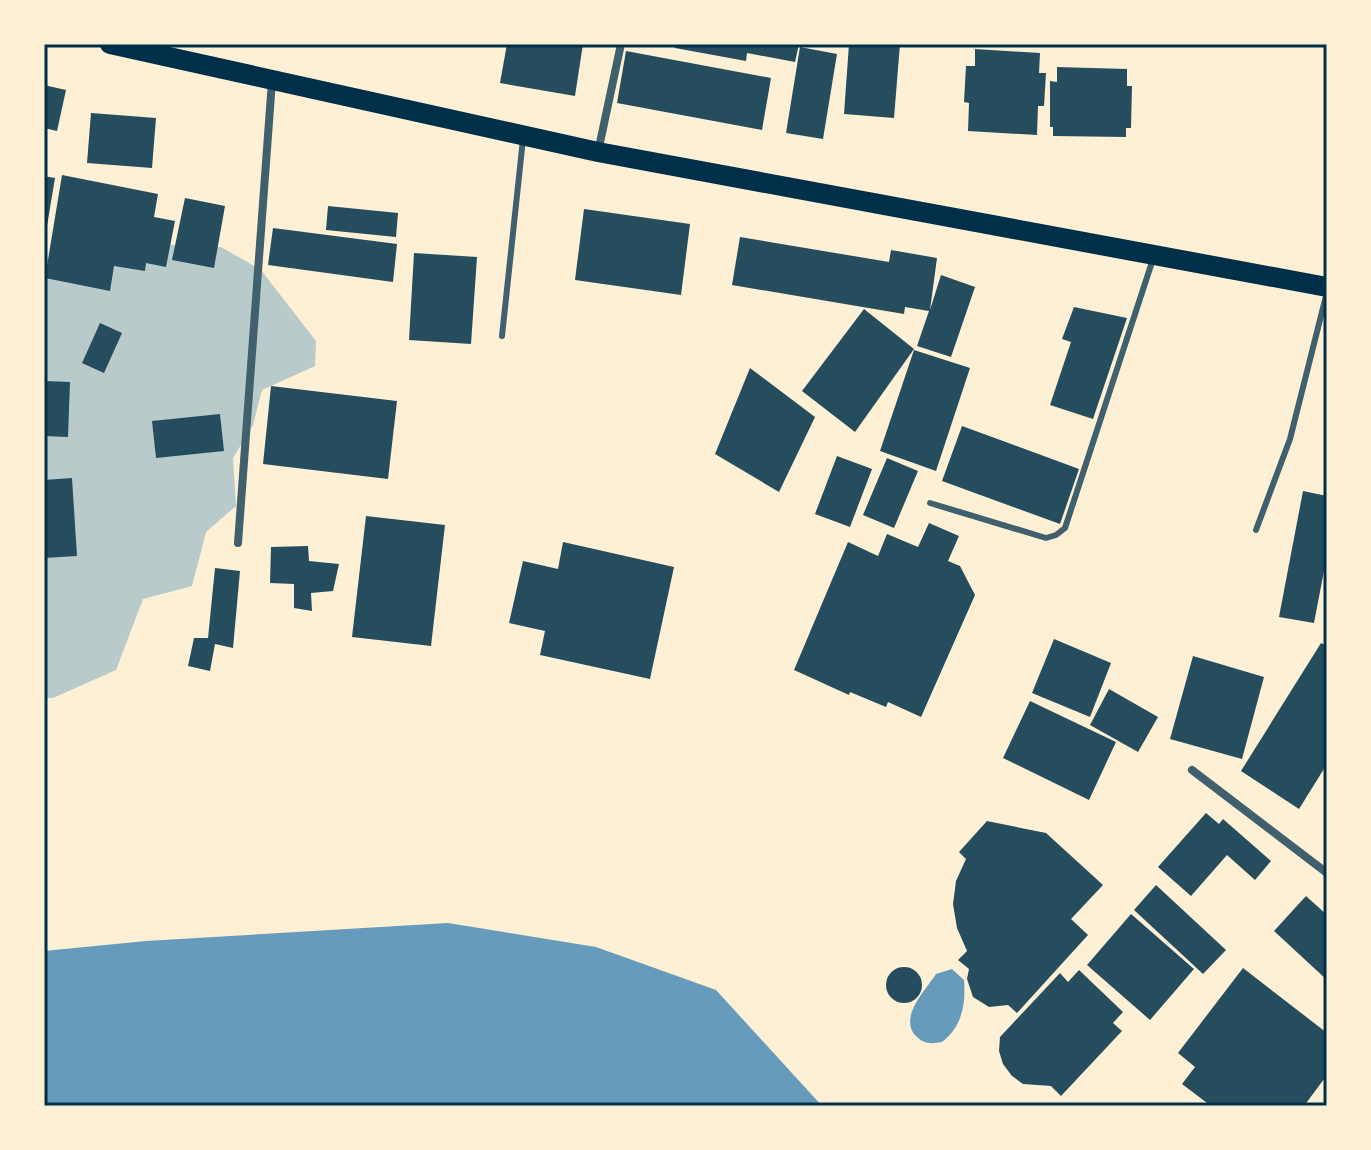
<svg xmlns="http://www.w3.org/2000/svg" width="1371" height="1150" font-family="'DejaVu Sans',sans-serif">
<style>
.green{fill:#b9caca}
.water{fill:#669bbc}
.building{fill:#264d5e}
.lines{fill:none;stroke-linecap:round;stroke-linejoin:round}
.service{stroke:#3f606c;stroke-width:6}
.minor{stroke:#3f606c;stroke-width:8}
.primary{stroke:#003049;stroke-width:20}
.neatline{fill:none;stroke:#003049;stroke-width:3}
</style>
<rect width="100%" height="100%" fill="#fdf0d5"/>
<polygon class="green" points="148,244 221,247 261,270 316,341 315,366 262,390 253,425 233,458 236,506 206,532 192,586 143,599 116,670 53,698 44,698 44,256 69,268"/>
<g class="water">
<polygon points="448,923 596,947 716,990 822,1106 44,1106 44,951 146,941"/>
<path d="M952 969 964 980C966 1004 962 1027 942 1042 932 1044 924 1044 917 1037 897 1018 926 990 936 974Z"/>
</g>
<g class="building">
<polygon points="507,44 583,44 575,96 500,83"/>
<polygon points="676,44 799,44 795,62 747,53 746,61 675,48"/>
<polygon points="849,44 900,44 894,118 844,114"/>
<polygon points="800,47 837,54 823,139 786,133"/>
<polygon points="975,49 1040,53 1039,73 1046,73 1044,106 1038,106 1037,135 968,131 969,103 964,102 966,66 975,66"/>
<polygon points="626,51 771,78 762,130 617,103"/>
<polygon points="1057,67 1127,69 1127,86 1132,86 1131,128 1126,128 1126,137 1053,136 1053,127 1050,127 1050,81 1057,82"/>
<polygon points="44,85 66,90 57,131 44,128"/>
<polygon points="91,113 156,118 152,168 87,163"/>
<polygon points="62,175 158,194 154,217 175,221 166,267 146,263 145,271 114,266 110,291 45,278"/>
<polygon points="44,176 55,178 46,232 44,231"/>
<polygon points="185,198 225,206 214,268 172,260"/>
<polygon points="328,206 398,213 396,237 326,230"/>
<polygon points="584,209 690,224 681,295 575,280"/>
<polygon points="273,228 397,244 393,282 268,265"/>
<polygon points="740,237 889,262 891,250 937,258 930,310 941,275 975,287 951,357 917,346 929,311 905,307 904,314 732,285"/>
<polygon points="414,253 477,257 471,344 409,340"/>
<polygon points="1074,307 1127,318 1093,419 1050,405 1071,342 1062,339"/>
<polygon points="864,309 914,349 855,432 802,391"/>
<polygon points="100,323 122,333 104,373 82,363"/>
<polygon points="914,350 970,368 936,471 880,451"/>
<polygon points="750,368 815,417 779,492 715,454"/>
<polygon points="44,381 70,382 68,437 44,436"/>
<polygon points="271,386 397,401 388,479 263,464"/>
<polygon points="220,414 224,451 156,458 152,421"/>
<polygon points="962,426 1079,469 1060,524 942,481"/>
<polygon points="837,456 872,469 850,527 815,514"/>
<polygon points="887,458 918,471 894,528 863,515"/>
<polygon points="72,478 77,556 44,558 44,480"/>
<polygon points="1303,491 1327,496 1327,555 1314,623 1279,617"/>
<polygon points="366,516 445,525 431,646 352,637"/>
<polygon points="929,523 959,536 948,561 960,566 975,595 921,717 888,702 886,707 850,692 849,695 794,670 848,542 878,556 887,534 918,547"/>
<polygon points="563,542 674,567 650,679 540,655 545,631 509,623 523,561 558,569"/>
<polygon points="308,546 309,561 339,564 333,591 311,593 312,611 294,608 294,584 270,583 271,547"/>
<polygon points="215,568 240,571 233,648 215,644 210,671 188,666 194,638 208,638"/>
<polygon points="1054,639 1111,663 1090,717 1032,693"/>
<polygon points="1321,643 1327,646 1327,764 1299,809 1241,771"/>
<polygon points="1193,656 1264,677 1242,759 1170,739"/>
<polygon points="1109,689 1158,717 1138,752 1090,725"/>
<polygon points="1030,701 1116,742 1089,800 1003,758"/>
<polygon points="1206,813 1219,824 1223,819 1271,861 1255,880 1227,855 1191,896 1158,867"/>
<polygon points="987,821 1046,833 1103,885 1071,919 1088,935 1017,1013 1008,1005 989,1007 973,997 967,979 969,969 958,960 967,951 957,928 953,904 956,881 966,859 959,852"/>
<polygon points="1156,885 1226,950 1203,974 1134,910"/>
<polygon points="1306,896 1327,915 1327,980 1274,931"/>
<polygon points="1131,914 1194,969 1150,1020 1087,965"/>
<circle cx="904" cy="985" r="18"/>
<polygon points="1243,968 1327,1033 1327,1075 1304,1106 1211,1106 1182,1084 1195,1067 1178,1053"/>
<polygon points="1079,970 1123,1012 1113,1023 1122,1031 1061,1096 1051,1086 1023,1084 1012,1076 1003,1064 999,1051 1000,1037 1060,973 1068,982"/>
</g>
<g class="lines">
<g class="service">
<polyline points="502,336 523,139"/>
<polyline points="930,503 1046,538 1056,535 1065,528 1153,259"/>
<polyline points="1256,530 1290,439 1327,292"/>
</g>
<g class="minor">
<polyline points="598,152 621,44"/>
<polyline points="238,543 272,81"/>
<polyline points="1192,770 1327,873"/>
</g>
<polyline class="primary" points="110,44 598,152 1327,287"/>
</g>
<rect width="1371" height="1150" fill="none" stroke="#fdf0d5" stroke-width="92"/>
<rect x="46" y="46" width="1279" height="1058" class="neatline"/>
</svg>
